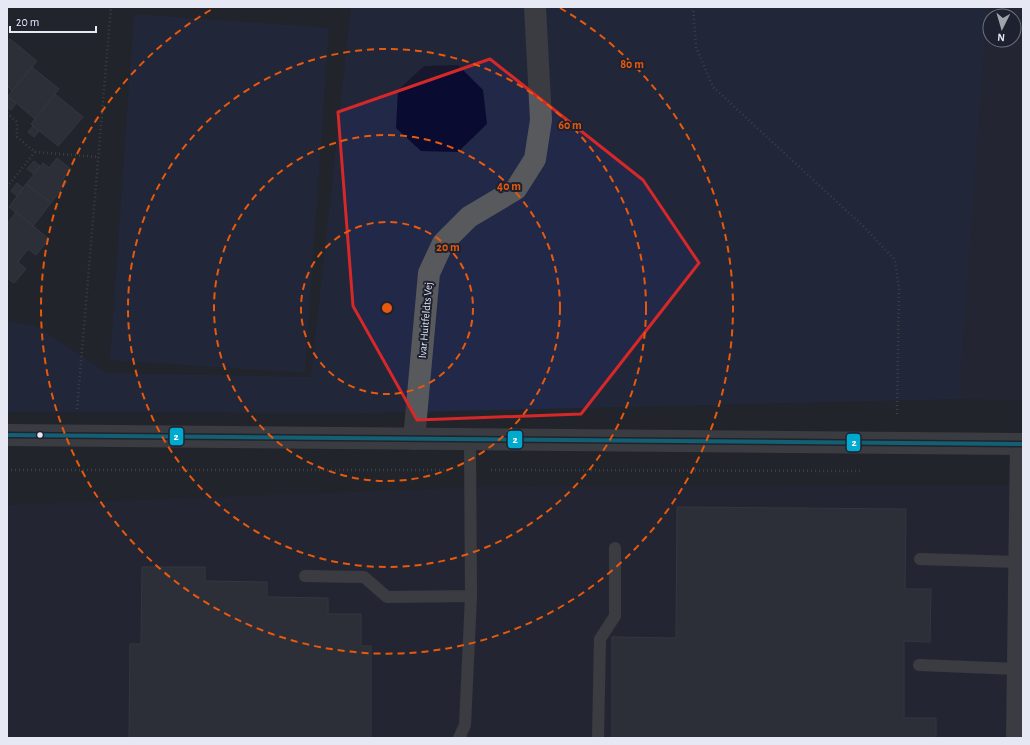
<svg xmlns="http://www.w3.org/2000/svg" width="1030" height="745" font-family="'Alegreya Sans',sans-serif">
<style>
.built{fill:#25293b;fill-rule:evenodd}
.green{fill:#212848}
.water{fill:#090b30}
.building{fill:#3a3c48;stroke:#4a4c52}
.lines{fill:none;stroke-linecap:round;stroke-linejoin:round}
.path{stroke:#5c5d61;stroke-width:2.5;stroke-dasharray:1 3;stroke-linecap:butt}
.lane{stroke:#58595c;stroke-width:12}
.street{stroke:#58595c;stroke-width:22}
.bus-1-casing{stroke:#1e212f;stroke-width:7}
.bus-1{stroke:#00a9ce;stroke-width:4}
.marked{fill:none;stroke:#d62828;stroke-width:3;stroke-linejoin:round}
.ring{fill:none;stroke:#e8590c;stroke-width:2;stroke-dasharray:7 5}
.bus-dot{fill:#e6e9f3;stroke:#1e212f;stroke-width:1.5}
.labels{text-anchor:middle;stroke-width:4;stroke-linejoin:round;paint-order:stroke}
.street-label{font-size:11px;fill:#e6e9f3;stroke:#1e212f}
.centre{fill:#e8590c;stroke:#1e212f;stroke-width:2}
.ring-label{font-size:12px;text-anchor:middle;font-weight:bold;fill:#e8590c;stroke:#1e212f;stroke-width:4;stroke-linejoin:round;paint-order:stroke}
.line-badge{stroke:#1e212f;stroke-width:1.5}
.badge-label{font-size:11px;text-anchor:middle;font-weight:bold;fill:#fff}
</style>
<rect width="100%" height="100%" fill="#22242b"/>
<g class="built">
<path d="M987 7H1023V400L959 399ZM990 16H1014V40H990Z"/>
<polygon points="1023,485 1023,738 7,738 7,505 513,486"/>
</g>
<g class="green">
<polygon points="351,7 987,7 959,399 372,413 7,412 7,321 36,326 107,373 311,377"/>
<polygon points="134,14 329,28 305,373 110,360"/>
</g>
<polygon class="water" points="458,65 483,90 487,124 458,152 421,151 396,128 398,90 424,66"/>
<g class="building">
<polygon points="10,39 37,61 12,91 7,86 7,42"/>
<polygon points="32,67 59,89 35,119 8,96"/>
<polygon points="55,94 83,117 58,146 31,124"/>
<polygon points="9,98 16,103 11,110 7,107 7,101"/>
<polygon points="33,126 39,131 34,137 28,132"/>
<polygon points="57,158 71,169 63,179 67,182 51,203 26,184 43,163 49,168"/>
<polygon points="34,161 40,166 34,174 27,169"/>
<polygon points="17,183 23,188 17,196 11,191"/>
<polygon points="26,184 51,203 33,226 9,207"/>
<polygon points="16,212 49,239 36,255 28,249 18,262 26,269 14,283 7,278 7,224"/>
<polygon points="677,507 906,509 905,589 931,589 930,642 904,641 904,718 936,718 936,738 612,738 612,637 676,638"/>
<polygon points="142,567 205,567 205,581 267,582 267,597 328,598 328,614 361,614 361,646 371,646 371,738 129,738 130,644 141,644"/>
</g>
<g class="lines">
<g class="path">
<polyline points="693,7 696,47 713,87 863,226 895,260 899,289 897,416"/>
<polyline points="7,113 17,122 17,137 35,152 98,157"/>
<polyline points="7,187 35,152"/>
<polyline points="77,409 111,7"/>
<polyline points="7,470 448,470"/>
<polyline points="491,470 862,471"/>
</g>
<g class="lane">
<polyline points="920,559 1019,562"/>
<polyline points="305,576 364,577 387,597 471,596 470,440"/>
<polyline points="919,665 1018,669"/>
<polyline points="459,738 465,725 471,596"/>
<polyline points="598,738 600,639 615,616 615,548"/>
</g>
<g class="street">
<polyline points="7,435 1023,444"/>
<polyline points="414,439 429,273 443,243 469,217 516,189 535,159 541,120 535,7"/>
<polyline points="1017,738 1021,444"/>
</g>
<g class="bus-1-casing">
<polyline id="bus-1" points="7,435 1023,444"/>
</g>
<use href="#bus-1" class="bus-1"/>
</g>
<path d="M0 0H1030V745H0ZM490 59 643 180 699 263 581 414 417 420 353 306 338 112Z" fill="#22242b" fill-opacity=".55" fill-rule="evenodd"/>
<path class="marked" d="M490 59 643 180 699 263 581 414 417 420 353 306 338 112Z"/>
<g class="ring">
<circle cx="387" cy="308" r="86"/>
<circle cx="387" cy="308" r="173"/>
<circle cx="387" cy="308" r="259"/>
<path d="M560 8A346 346 0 1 1 214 8"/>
</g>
<circle class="bus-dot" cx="40" cy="435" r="3.5"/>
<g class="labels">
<g class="street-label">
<text transform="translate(425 320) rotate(-85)" y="4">Ivar Huitfeldts Vej</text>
</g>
</g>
<circle cx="387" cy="308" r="6" class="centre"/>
<g class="ring-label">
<text x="632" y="68">80 m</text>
<text x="570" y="129">60 m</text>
<text x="509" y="190">40 m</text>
<text x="448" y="251">20 m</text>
</g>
<g class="line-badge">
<rect x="169" y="427" width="15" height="19" rx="4" fill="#00a9ce"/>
<rect x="507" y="430" width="16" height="19" rx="4" fill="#00a9ce"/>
<rect x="846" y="433" width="15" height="19" rx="4" fill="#00a9ce"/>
</g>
<g class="badge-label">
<text x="176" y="440">2</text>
<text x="515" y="443">2</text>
<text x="854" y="446">2</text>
</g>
<rect width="1030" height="745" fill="none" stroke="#e6e9f3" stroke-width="16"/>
<g transform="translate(1002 28) rotate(185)"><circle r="19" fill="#1e212f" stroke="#6e717d"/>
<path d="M0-3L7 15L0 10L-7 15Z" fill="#a1a4ad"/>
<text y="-6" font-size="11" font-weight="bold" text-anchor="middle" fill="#e6e9f3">N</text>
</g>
<path d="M10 26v6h86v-6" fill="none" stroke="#e6e9f3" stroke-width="2"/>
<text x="16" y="26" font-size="12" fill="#e6e9f3" stroke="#1e212f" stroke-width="3" paint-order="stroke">20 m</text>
</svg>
